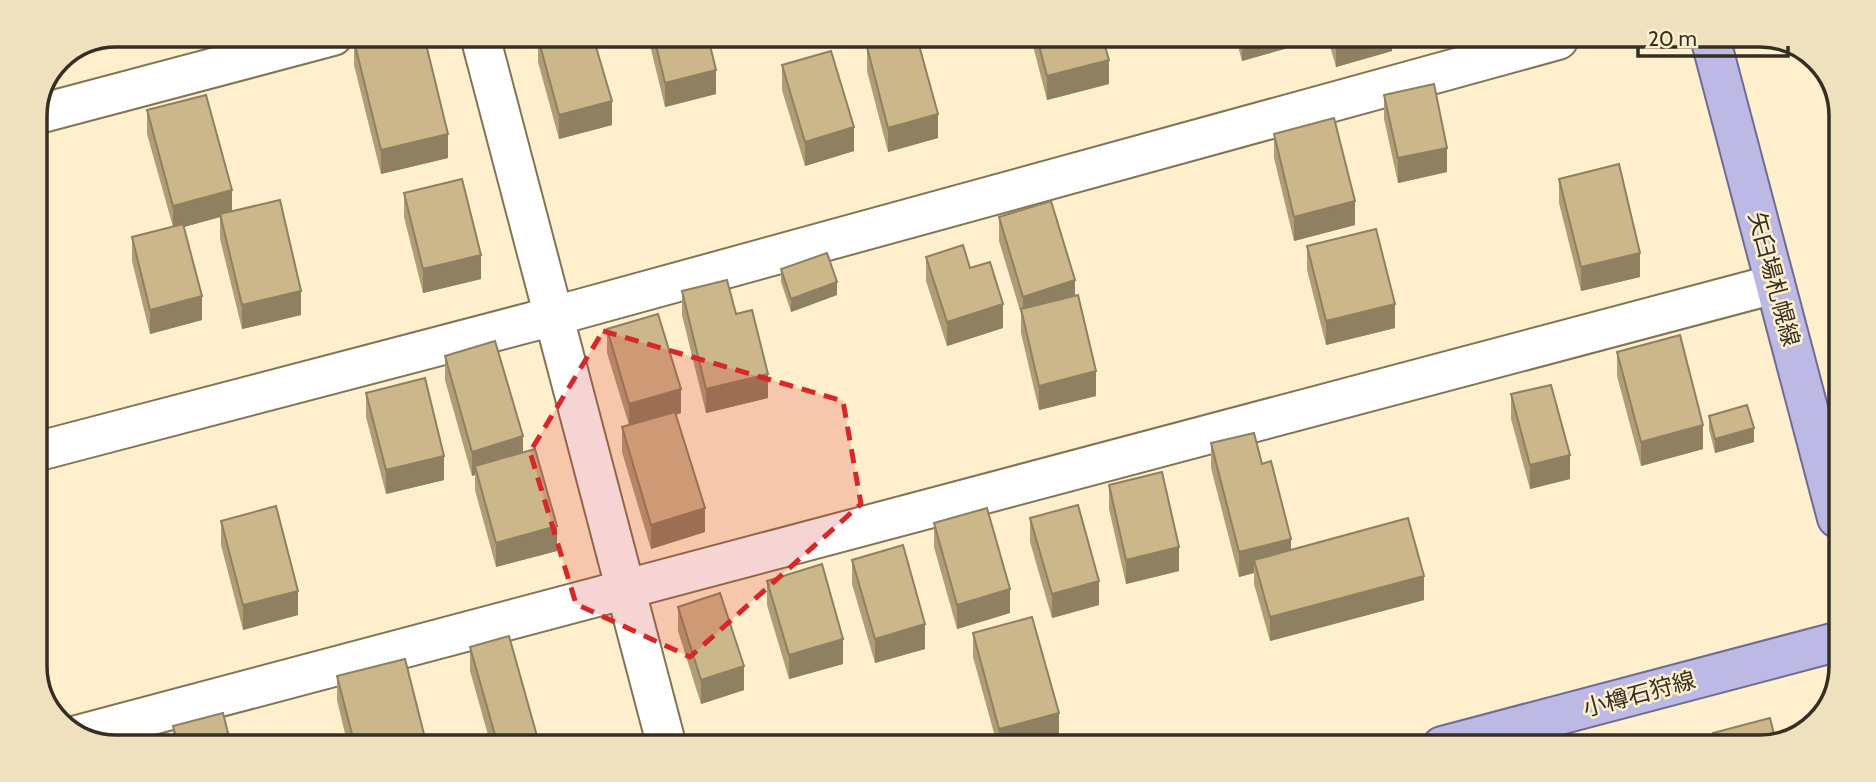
<svg xmlns="http://www.w3.org/2000/svg" width="1876" height="782" font-family="Cabin,'Noto Sans JP',sans-serif">
<style>
.lines{fill:none;stroke-linecap:round;stroke-linejoin:round}
.minor-casing{stroke:#827454;stroke-width:42}
.major-casing{stroke:#706b94;stroke-width:42}
.minor{stroke:#fff;stroke-width:38}
.major{stroke:#bcb9e4;stroke-width:38}
.wall{fill:#af9d76}
.shaded-wall{fill:#8e8060}
.building{fill:#cbb789;stroke:#8e8060;stroke-width:2}
.marked{fill:#d62828;fill-opacity:0.2;stroke:#d62828;stroke-width:5;stroke-dasharray:14 9;stroke-linejoin:round}
.labels{text-anchor:middle;stroke-width:5;stroke-linejoin:round;paint-order:stroke}
.street-label{font-size:23px;fill:#352f22;stroke:#ffefcc}
.rim{fill:none;stroke:#352f22;stroke-width:3.5}
</style>
<rect width="100%" height="100%" fill="#ffefcc"/>
<g class="lines">
<g class="minor-casing">
<g id="minor">
<polyline points="480,36 666,743"/>
<polyline points="35,115 333,36"/>
<polyline points="35,452 554,316 1558,40"/>
<polyline points="77,735 1775,284"/>
</g>
</g>
<g class="major-casing">
<g id="major">
<polyline points="1711,41 1837,518"/>
<polyline points="1442,746 1836,642"/>
</g>
</g>
<use href="#minor" class="minor"/>
<use href="#major" class="major"/>
</g>
<g class="wall">
<polygon points="648,37 708,37 716,94 665,107"/>
<polygon points="538,38 612,125 559,139 538,62"/>
<polygon points="1031,38 1103,39 1109,84 1047,100"/>
<polygon points="1236,39 1295,39 1295,46 1242,61"/>
<polygon points="1328,39 1392,40 1392,51 1336,67"/>
<polygon points="354,41 448,158 381,174 354,65"/>
<polygon points="867,47 938,138 888,152 867,71"/>
<polygon points="782,65 854,151 805,166 782,90"/>
<polygon points="1384,95 1447,172 1398,183 1384,119"/>
<polygon points="147,110 232,212 301,315 242,329 220,239 220,217 184,227 202,320 150,334 132,261 132,237 173,227 147,134"/>
<polygon points="1274,134 1355,225 1294,241 1274,158"/>
<polygon points="1559,179 1640,277 1581,291 1559,203"/>
<polygon points="404,193 481,279 423,293 404,217"/>
<polygon points="999,217 1075,296 1096,396 1039,410 1021,333 1021,314 999,241"/>
<polygon points="1307,246 1395,328 1326,345 1307,270"/>
<polygon points="926,257 1003,328 947,346 926,281"/>
<polygon points="781,269 837,295 791,312 781,282"/>
<polygon points="682,291 736,314 768,398 706,413 682,315"/>
<polygon points="607,329 681,413 676,415 705,532 651,549 622,452 622,427 629,425 607,353"/>
<polygon points="1617,352 1703,449 1641,466 1617,376"/>
<polygon points="445,356 523,452 557,551 496,567 475,490 475,475 472,476 445,380"/>
<polygon points="366,393 444,480 386,494 366,417"/>
<polygon points="1511,394 1570,479 1530,489 1511,419"/>
<polygon points="1709,416 1754,442 1715,453 1709,429"/>
<polygon points="1211,443 1262,464 1291,550 1424,600 1270,641 1254,584 1254,573 1239,577 1211,468"/>
<polygon points="1109,485 1179,571 1126,584 1109,509"/>
<polygon points="1030,518 1099,605 1052,618 1030,542"/>
<polygon points="221,521 298,615 243,630 221,545"/>
<polygon points="934,523 1010,613 957,629 934,547"/>
<polygon points="852,560 925,649 875,663 852,584"/>
<polygon points="767,581 843,664 789,679 767,605"/>
<polygon points="678,607 744,690 701,704 678,631"/>
<polygon points="973,633 1059,737 1031,744 997,744 973,657"/>
<polygon points="470,647 537,743 490,742 470,671"/>
<polygon points="337,676 426,742 347,742 337,700"/>
<polygon points="173,726 230,741 173,741"/>
<polygon points="1713,733 1760,747 1713,747"/>
</g>
<g class="shaded-wall">
<polygon points="1242,39 1295,39 1295,46 1242,61"/>
<polygon points="1348,39 1392,40 1392,51 1336,67 1336,43"/>
<polygon points="1109,60 1109,84 1047,100 1047,76"/>
<polygon points="716,70 716,94 665,107 665,83"/>
<polygon points="612,101 612,125 559,139 559,115"/>
<polygon points="938,114 938,138 888,152 888,128"/>
<polygon points="854,127 854,151 805,166 805,142"/>
<polygon points="448,134 448,158 381,174 381,150"/>
<polygon points="1447,148 1447,172 1398,183 1398,158"/>
<polygon points="232,190 232,214 220,214 220,217 173,230 173,206"/>
<polygon points="1355,201 1355,225 1294,241 1294,217"/>
<polygon points="1640,253 1640,277 1581,291 1581,267"/>
<polygon points="481,255 481,279 423,293 423,269"/>
<polygon points="1075,280 1075,305 1023,321 1023,297"/>
<polygon points="837,282 837,295 791,312 791,299"/>
<polygon points="301,291 301,315 242,329 242,305"/>
<polygon points="202,296 202,320 150,334 150,310"/>
<polygon points="1003,304 1003,328 947,346 947,322"/>
<polygon points="1395,304 1395,328 1326,345 1326,321"/>
<polygon points="1096,371 1096,396 1039,410 1039,386"/>
<polygon points="768,374 768,398 706,413 706,389"/>
<polygon points="681,389 681,413 629,428 629,404"/>
<polygon points="1703,425 1703,449 1641,466 1641,442"/>
<polygon points="1754,428 1754,442 1715,453 1715,439"/>
<polygon points="523,436 523,460 475,466 475,475 472,476 472,452"/>
<polygon points="1570,455 1570,479 1530,489 1530,465"/>
<polygon points="444,456 444,480 386,494 386,470"/>
<polygon points="705,508 705,532 651,549 651,525"/>
<polygon points="557,526 557,551 496,567 496,543"/>
<polygon points="1291,539 1291,563 1254,560 1254,573 1239,577 1239,552"/>
<polygon points="1179,547 1179,571 1126,584 1126,560"/>
<polygon points="1424,576 1424,600 1270,641 1270,617"/>
<polygon points="1099,581 1099,605 1052,618 1052,594"/>
<polygon points="1010,589 1010,613 957,629 957,605"/>
<polygon points="298,591 298,615 243,630 243,605"/>
<polygon points="925,624 925,649 875,663 875,639"/>
<polygon points="843,639 843,664 789,679 789,655"/>
<polygon points="744,666 744,690 701,704 701,680"/>
<polygon points="1059,713 1059,737 1031,744 999,744 999,729"/>
<polygon points="537,736 537,743 513,743"/>
</g>
<g class="building">
<polygon points="374,36 424,36 448,134 381,150 354,41"/>
<polygon points="542,37 593,37 612,101 559,115 538,38"/>
<polygon points="654,37 708,37 716,70 665,83"/>
<polygon points="902,38 917,38 938,114 888,128 867,47"/>
<polygon points="1037,38 1103,39 1109,60 1047,76"/>
<polygon points="1335,39 1348,39 1336,43"/>
<polygon points="831,51 854,127 805,142 782,65"/>
<polygon points="1434,84 1447,148 1398,158 1384,95"/>
<polygon points="206,95 232,190 173,206 147,110"/>
<polygon points="1334,118 1355,201 1294,217 1274,134"/>
<polygon points="1619,164 1640,253 1581,267 1559,179"/>
<polygon points="462,179 481,255 423,269 404,193"/>
<polygon points="280,200 301,291 242,305 220,214"/>
<polygon points="1051,201 1075,280 1023,297 999,217"/>
<polygon points="183,224 202,296 150,310 132,237"/>
<polygon points="1376,229 1395,304 1326,321 1307,246"/>
<polygon points="963,245 970,268 990,262 1003,304 947,322 926,257"/>
<polygon points="827,253 837,282 791,299 781,269"/>
<polygon points="727,280 736,314 752,310 768,374 706,389 682,291"/>
<polygon points="1078,295 1096,371 1039,386 1021,309"/>
<polygon points="658,314 681,389 629,404 607,329"/>
<polygon points="1680,335 1703,425 1641,442 1617,352"/>
<polygon points="495,341 523,436 472,452 445,356"/>
<polygon points="425,378 444,456 386,470 366,393"/>
<polygon points="1551,385 1570,455 1530,465 1511,394"/>
<polygon points="1747,405 1754,428 1715,439 1709,416"/>
<polygon points="675,412 705,508 651,525 622,427"/>
<polygon points="1254,433 1262,464 1271,461 1291,539 1239,552 1211,443"/>
<polygon points="535,449 557,526 496,543 475,466"/>
<polygon points="1162,472 1179,547 1126,560 1109,485"/>
<polygon points="1078,505 1099,581 1052,594 1030,518"/>
<polygon points="276,506 298,591 243,605 221,521"/>
<polygon points="987,508 1010,589 957,605 934,523"/>
<polygon points="1408,518 1424,576 1270,617 1254,560"/>
<polygon points="903,545 925,624 875,639 852,560"/>
<polygon points="822,564 843,639 789,655 767,581"/>
<polygon points="720,593 744,666 701,680 678,607"/>
<polygon points="1032,617 1059,713 999,729 973,633"/>
<polygon points="509,636 537,736 513,743 497,742 470,647"/>
<polygon points="405,659 426,742 354,742 337,676"/>
<polygon points="223,713 230,741 177,741 173,726"/>
<polygon points="1821,713 1814,722 1812,716"/>
<polygon points="1770,718 1776,742 1760,747 1717,747 1713,733"/>
<polygon points="154,738 155,741 140,741"/>
</g>
<path class="marked" d="M603 331 843 401 861 504 690 657 576 604 530 452Z"/>
<g class="labels">
<g class="street-label">
<text transform="translate(1774 279) rotate(75)" y="8">矢臼場札幌線</text>
<text transform="translate(1639 694) rotate(-15)" y="8">小樽石狩線</text>
</g>
</g>
<path d="M0 0H1876V782H0ZM116 47H1760A69 69 0 0 1 1829 116V666A69 69 0 0 1 1760 735H116A69 69 0 0 1 47 666V116A69 69 0 0 1 116 47Z" fill="#efe0be" fill-rule="evenodd"/>
<path class="rim" d="M116 47H1760A69 69 0 0 1 1829 116V666A69 69 0 0 1 1760 735H116A69 69 0 0 1 47 666V116A69 69 0 0 1 116 47Z"/>
<path d="M1638 46v10h150v-10" fill="none" stroke="#352f22" stroke-width="3.5"/>
<text x="1648" y="46" font-size="21" fill="#352f22" stroke="#ffefcc" stroke-width="5" paint-order="stroke">20 m</text>
</svg>
